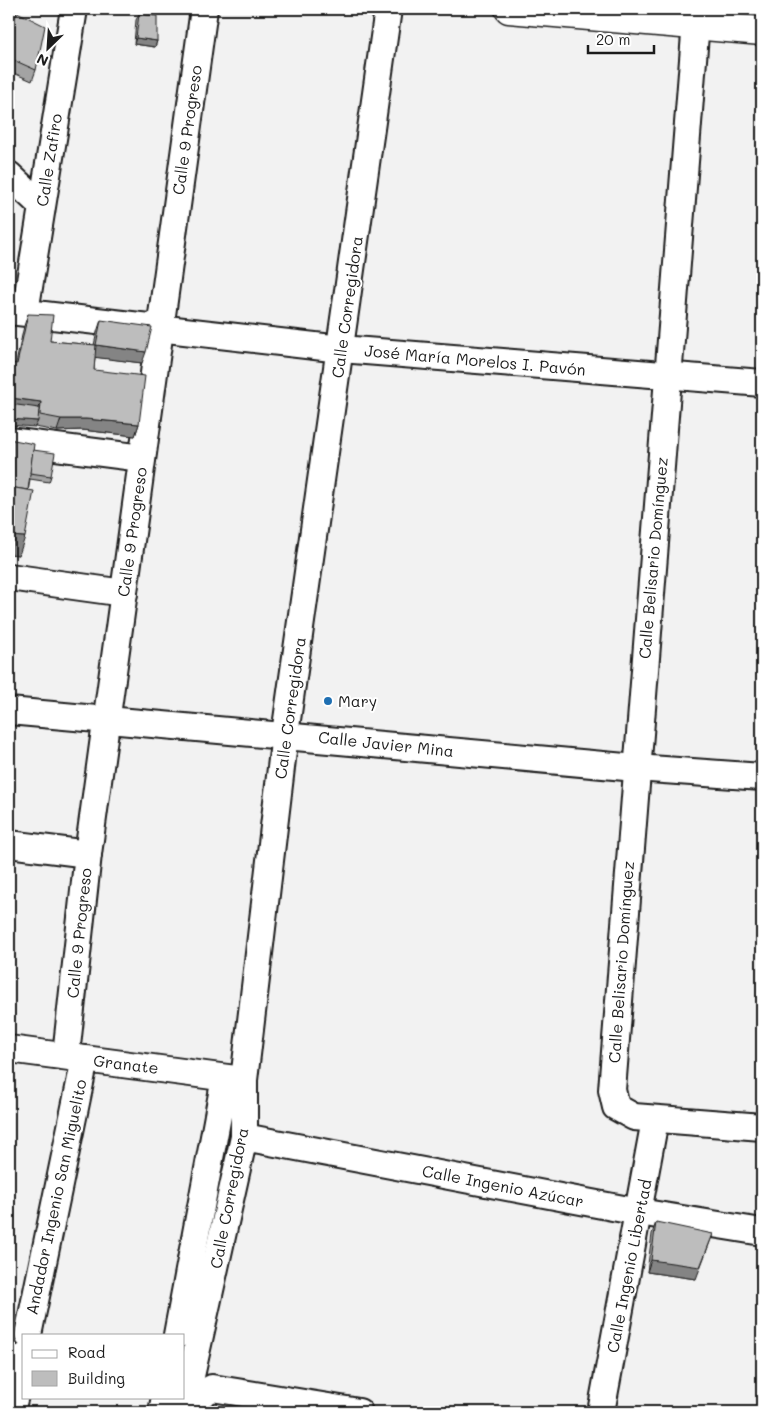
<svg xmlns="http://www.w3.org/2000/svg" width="771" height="1421" font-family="Mali,sans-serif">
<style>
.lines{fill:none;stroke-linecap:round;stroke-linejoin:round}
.street-casing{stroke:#1c1c1c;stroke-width:30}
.secondary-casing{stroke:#1c1c1c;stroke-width:31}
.street{stroke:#fff;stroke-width:26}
.secondary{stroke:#fff;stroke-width:28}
.wall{fill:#a3a3a3;stroke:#1c1c1c}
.shaded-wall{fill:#848484;stroke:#1c1c1c}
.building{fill:#bdbdbd;stroke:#1c1c1c}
.poi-dot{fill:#1f6fb2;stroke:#fff;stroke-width:2}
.labels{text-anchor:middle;stroke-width:4;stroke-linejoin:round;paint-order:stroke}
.street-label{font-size:16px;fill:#1c1c1c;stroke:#fff}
.poi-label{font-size:16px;fill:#1c1c1c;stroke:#fff;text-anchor:start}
</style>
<rect width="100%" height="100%" fill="#f2f2f2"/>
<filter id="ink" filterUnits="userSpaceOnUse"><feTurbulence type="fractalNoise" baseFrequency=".02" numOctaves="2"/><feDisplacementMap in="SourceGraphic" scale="10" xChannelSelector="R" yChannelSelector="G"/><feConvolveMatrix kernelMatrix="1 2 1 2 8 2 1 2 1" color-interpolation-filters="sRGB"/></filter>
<g filter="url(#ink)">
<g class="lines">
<g class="street-casing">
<g id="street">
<polyline points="697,9 612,1090 616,1107 634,1117 762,1127"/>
<polyline points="9,175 41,205"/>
<polyline points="9,311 341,349 762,383"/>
<polyline points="25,312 74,9"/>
<polyline points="9,441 142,458"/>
<polyline points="9,577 124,593"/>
<polyline points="9,711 636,768 762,777"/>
<polyline points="9,844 88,854"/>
<polyline points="9,1049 243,1080"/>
<polyline points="66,1055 88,854 204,9"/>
<polyline points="244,1137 639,1212 762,1232"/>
<polyline points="28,1335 85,1059"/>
<polyline points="177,1335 225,1078"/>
<polyline points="186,1404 212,1388 359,1412"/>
<polyline points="11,1412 24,1357"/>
<polyline points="162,1412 165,1397"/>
<polyline points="183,1412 244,1137 244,1080 285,734 388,9"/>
<polyline points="601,1412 655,1120"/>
</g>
</g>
<g class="secondary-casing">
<polyline id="secondary" points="509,9 762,31"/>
</g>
<use href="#street" class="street"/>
<use href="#secondary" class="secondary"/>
</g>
<g class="wall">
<polygon points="142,9 163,9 161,13"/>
<polygon points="139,14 157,41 155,47 134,44 136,20"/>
<polygon points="9,30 36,70 32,81 9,71"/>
<polygon points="28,314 50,341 94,345 97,332 101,320 142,363 95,357 94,370 139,424 135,436 82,430 57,431 35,427 16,363 24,326"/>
<polygon points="9,439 33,450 51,476 49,482 30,479 19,555 9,554"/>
<polygon points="656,1222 696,1279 647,1272 652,1234"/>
</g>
<g class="shaded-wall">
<polygon points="136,38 157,41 155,47 134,44"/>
<polygon points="96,345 146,352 142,363 92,357"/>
<polygon points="11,398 41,402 37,414 9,410"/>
<polygon points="9,419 38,421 35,427 9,425"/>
<polygon points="61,419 86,419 139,424 135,436 82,430 57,431"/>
<polygon points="9,536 25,537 19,555 9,554"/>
<polygon points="713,1234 696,1279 647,1272 651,1260"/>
</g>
<g class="building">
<polygon points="17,12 45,26 36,70 9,58 9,30"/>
<polygon points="139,14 157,16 157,41 136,38"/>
<polygon points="28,314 53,315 50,341 96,345 94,370 145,376 139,424 86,419 61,419 40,415 41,402 11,398 9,409 9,362 17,364"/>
<polygon points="101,320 152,327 146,352 96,345"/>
<polygon points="10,404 39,408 38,421 9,419"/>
<polygon points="9,439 34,444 28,490 9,487"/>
<polygon points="33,450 55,453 51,476 30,473"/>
<polygon points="9,487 34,491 25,537 9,536"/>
<polygon points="656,1222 713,1234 700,1267 651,1260"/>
</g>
</g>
<circle class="poi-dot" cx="328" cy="701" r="5"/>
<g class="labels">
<g class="street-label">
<text transform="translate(187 130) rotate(-82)" y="6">Calle 9 Progreso</text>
<text transform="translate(49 160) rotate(-81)" y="6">Calle Zafiro</text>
<text transform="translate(347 307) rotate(-82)" y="6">Calle Corregidora</text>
<text transform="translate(475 360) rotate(5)" y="6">José María Morelos I. Pavón</text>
<text transform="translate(132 532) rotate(-82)" y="6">Calle 9 Progreso</text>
<text transform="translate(653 558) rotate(-85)" y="6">Calle Belisario Domínguez</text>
<text transform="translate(290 708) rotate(-82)" y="6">Calle Corregidora</text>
<text transform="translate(386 744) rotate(6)" y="6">Calle Javier Mina</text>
<text transform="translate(79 933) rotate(-84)" y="6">Calle 9 Progreso</text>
<text transform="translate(621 962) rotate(-86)" y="6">Calle Belisario Domínguez</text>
<text transform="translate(126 1064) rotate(7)" y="6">Granate</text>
<text transform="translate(503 1186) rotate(11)" y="6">Calle Ingenio Azúcar</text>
<text transform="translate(56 1197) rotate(-78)" y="6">Andador Ingenio San Miguelito</text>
<text transform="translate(229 1198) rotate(-79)" y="6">Calle Corregidora</text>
<text transform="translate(629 1266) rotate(-79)" y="6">Calle Ingenio Libertad</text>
</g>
<g class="poi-label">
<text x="338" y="707">Mary</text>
</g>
</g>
<rect width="771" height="1421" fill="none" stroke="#fff" stroke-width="30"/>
<rect x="15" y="15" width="741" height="1391" fill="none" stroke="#1c1c1c" stroke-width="2" filter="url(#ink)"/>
<rect x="22" y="1334" width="162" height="65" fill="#ffffff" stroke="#a4a4a4"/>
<rect x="32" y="1350" width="25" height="8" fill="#ffffff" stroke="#a4a4a4"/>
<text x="68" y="1358" font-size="15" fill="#1c1c1c">Road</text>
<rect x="32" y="1371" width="25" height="15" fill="#bdbdbd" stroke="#a4a4a4"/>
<text x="68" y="1384" font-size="15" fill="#1c1c1c">Building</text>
<g transform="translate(48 48) rotate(205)" stroke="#ffffff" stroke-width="4" paint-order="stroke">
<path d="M0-4L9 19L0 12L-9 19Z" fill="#1c1c1c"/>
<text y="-8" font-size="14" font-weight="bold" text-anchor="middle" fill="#1c1c1c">N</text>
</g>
<path d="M588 45v8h66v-8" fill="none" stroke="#1c1c1c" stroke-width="2.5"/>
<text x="596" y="45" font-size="15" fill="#1c1c1c" stroke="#ffffff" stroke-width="4" paint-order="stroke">20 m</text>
</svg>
